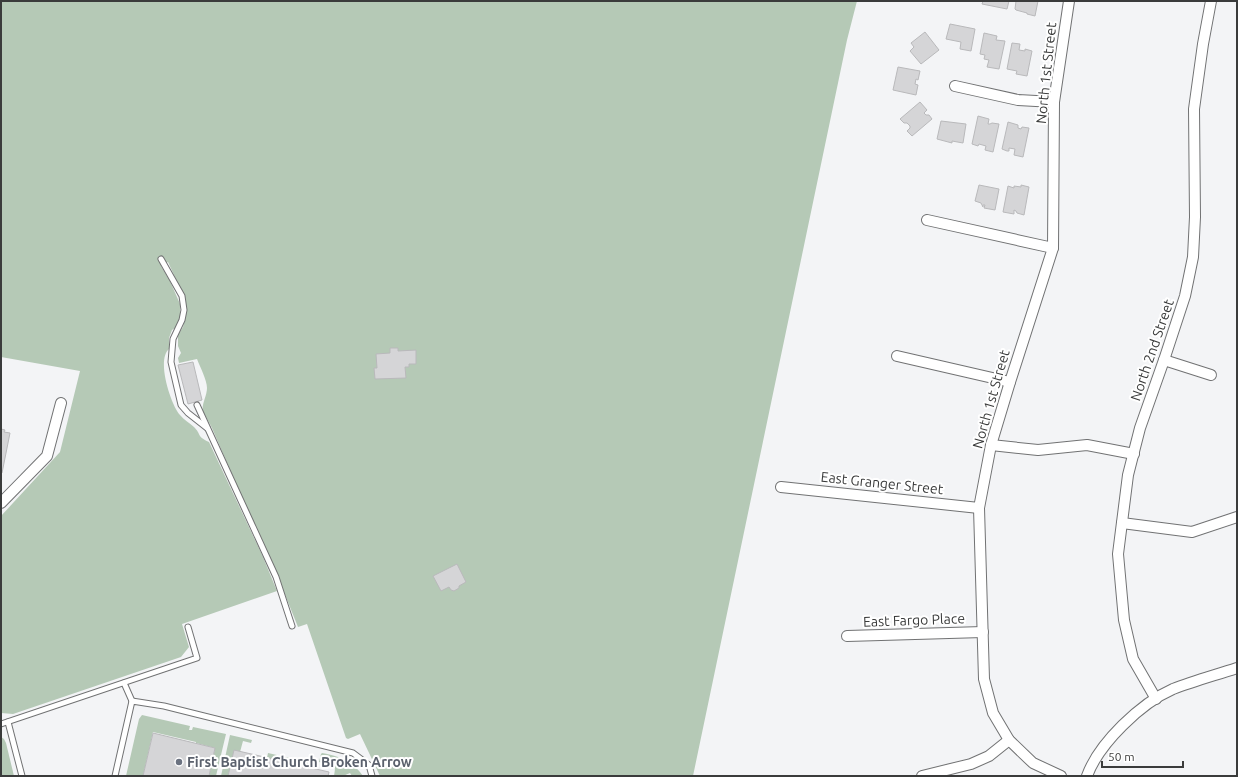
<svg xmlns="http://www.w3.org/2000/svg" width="1238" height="777" font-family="Ubuntu,sans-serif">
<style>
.green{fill:#b5c9b6}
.building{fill:#d5d5d7;stroke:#b9b9bb}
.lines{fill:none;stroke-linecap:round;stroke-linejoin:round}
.service-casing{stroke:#717273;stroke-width:7}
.minor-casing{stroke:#717273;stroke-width:12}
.service{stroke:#fff;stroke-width:5}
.minor{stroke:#fff;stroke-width:10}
.worship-dot{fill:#6b7280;stroke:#fff;stroke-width:1.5}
.labels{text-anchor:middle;stroke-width:4;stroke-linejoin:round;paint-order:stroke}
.street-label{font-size:14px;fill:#3a3b3b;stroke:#fff}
.worship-label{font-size:14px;font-weight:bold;fill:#5b616d;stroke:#fff;text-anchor:start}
</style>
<rect width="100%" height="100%" fill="#f3f4f6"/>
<g class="green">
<path d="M1 1H857L847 40 693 776H380L360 734 348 739 346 738 307 624 298 627C272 560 240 494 212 428 209 422 206 417 203 412 201 405 207 396 207 388 207 380 200 367 197 359L179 363 178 358 181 353 178 346V335L183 327 186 314V301L168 262 161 266 170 281 180 304V321L175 328 172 330 169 338V349C156 360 171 405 180 415 184 420 190 423 194 427 202 435 196 436 209 442L263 557 277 591 182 624 189 647 181 657 13 714 1 713V516L60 452 80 371 1 357Z"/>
<polygon points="142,715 190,726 189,730 192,730 193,727 226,734 216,776 209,776 215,748 196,743 196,742 153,732 143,776 126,776 139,719"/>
<polygon points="230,735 252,740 251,743 243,741 240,752 234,751 228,776 221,776"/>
<polygon points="1,737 4,739 6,743 14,776 1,776"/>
<polygon points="268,753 316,764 315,769 267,758"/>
<path d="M322 753C339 756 353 761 363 776H352L350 773 343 776H334L335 769 333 765 319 762 321 754Z"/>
</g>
<g class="building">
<polygon points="983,1 1009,1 1007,9 982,4"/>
<polygon points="1016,1 1038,1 1035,16 1027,14 1027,13 1016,10 1015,9"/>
<polygon points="950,24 975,29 971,51 960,49 961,42 946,39"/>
<polygon points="925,32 939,50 921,64 910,51 914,47 911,43"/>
<polygon points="984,33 997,36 996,40 1005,41 999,69 987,67 989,60 984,59 985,55 980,54"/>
<polygon points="1012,43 1020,44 1019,50 1025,51 1025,49 1032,51 1027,76 1016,74 1017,71 1007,69"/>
<polygon points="898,67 920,71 918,80 916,79 915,84 918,85 916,95 893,90"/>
<polygon points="920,102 927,110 924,113 926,115 929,115 932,119 912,136 907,131 910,128 910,126 907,123 904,123 900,119"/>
<polygon points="978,116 989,119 988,124 990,124 992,123 999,124 993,152 985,150 986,146 979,144 978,146 972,144"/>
<polygon points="941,121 966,124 963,143 952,141 952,143 937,139"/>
<polygon points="1008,122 1018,125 1018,128 1021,129 1022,127 1029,128 1023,157 1014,155 1015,149 1009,148 1009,151 1007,151 1002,149"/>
<polygon points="979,185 999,189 995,210 984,208 985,205 983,205 983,207 981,203 975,201"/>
<polygon points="1021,185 1029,187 1024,215 1017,213 1016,211 1014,210 1014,214 1003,212 1008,186 1014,188 1014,186 1021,187"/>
<polygon points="390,348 398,348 398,351 416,350 416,364 409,364 409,367 405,367 406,378 375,379 374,368 377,368 376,354 390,353"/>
<polygon points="193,362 202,400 188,404 178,365"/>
<polygon points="1,429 5,430 4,432 10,433 2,473 1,473"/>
<polygon points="457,564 466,582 459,586 459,588 454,591 451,590 449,587 441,591 433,576"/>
<polygon points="153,733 215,748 209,776 143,776"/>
<polygon points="234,750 329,772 328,776 228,776"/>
</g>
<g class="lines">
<g class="service-casing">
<g id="service">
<polyline points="161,259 182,296 184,310 182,320 173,339 171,362 181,405 188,413 207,428"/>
<polyline points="197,405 276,577 292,626"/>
<polyline points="124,683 132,701"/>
<polyline points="8,722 22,776"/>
<polyline points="1,724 197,658 188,627"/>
<polyline points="115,776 132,701 164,706 196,714 353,753 369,765 372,776"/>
</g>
</g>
<g class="minor-casing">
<g id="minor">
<polyline points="955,86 1018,100 1054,102"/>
<polyline points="927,220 1053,248"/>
<polyline points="897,356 1010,382"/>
<polyline points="1164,360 1211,375"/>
<polyline points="991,445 1038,450 1087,445 1134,454"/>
<polyline points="781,487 979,508"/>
<polyline points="1,503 47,456 61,403"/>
<polyline points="1122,523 1192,532 1237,517"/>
<polyline points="847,636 983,632"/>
<polyline points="1156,699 1133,659 1124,620 1118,554 1128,475 1140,428 1164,360 1185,296 1193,257 1195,217 1194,109 1203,44 1211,1"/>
<polyline points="922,776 971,764 989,756 1009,740"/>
<polyline points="1061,776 1033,763 1009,740 993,713 984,679 979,508 991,445 1010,382 1053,248 1054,102 1069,1"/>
<path d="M1087 776C1099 743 1141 703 1173 689 1194 681 1216 675 1237 668"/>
</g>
</g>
<use href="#service" class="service"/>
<use href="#minor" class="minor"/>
</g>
<circle class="worship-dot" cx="179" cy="762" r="4"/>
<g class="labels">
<g class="street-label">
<text transform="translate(1046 73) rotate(-84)" y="5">North 1st Street</text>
<text transform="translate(1152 350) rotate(-71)" y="5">North 2nd Street</text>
<text transform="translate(991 399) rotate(-74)" y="5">North 1st Street</text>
<text transform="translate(882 483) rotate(6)" y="5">East Granger Street</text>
<text transform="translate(914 620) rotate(-2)" y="5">East Fargo Place</text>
</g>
<g class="worship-label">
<text x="187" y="767">First Baptist Church Broken Arrow</text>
</g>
</g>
<rect width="1238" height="777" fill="none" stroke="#3a3b3b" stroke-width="4"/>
<path d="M1102 761v6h81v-6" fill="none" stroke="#3a3b3b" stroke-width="2"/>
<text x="1108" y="761" font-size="12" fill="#3a3b3b" stroke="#ffffff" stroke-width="3" paint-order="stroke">50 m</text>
</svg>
